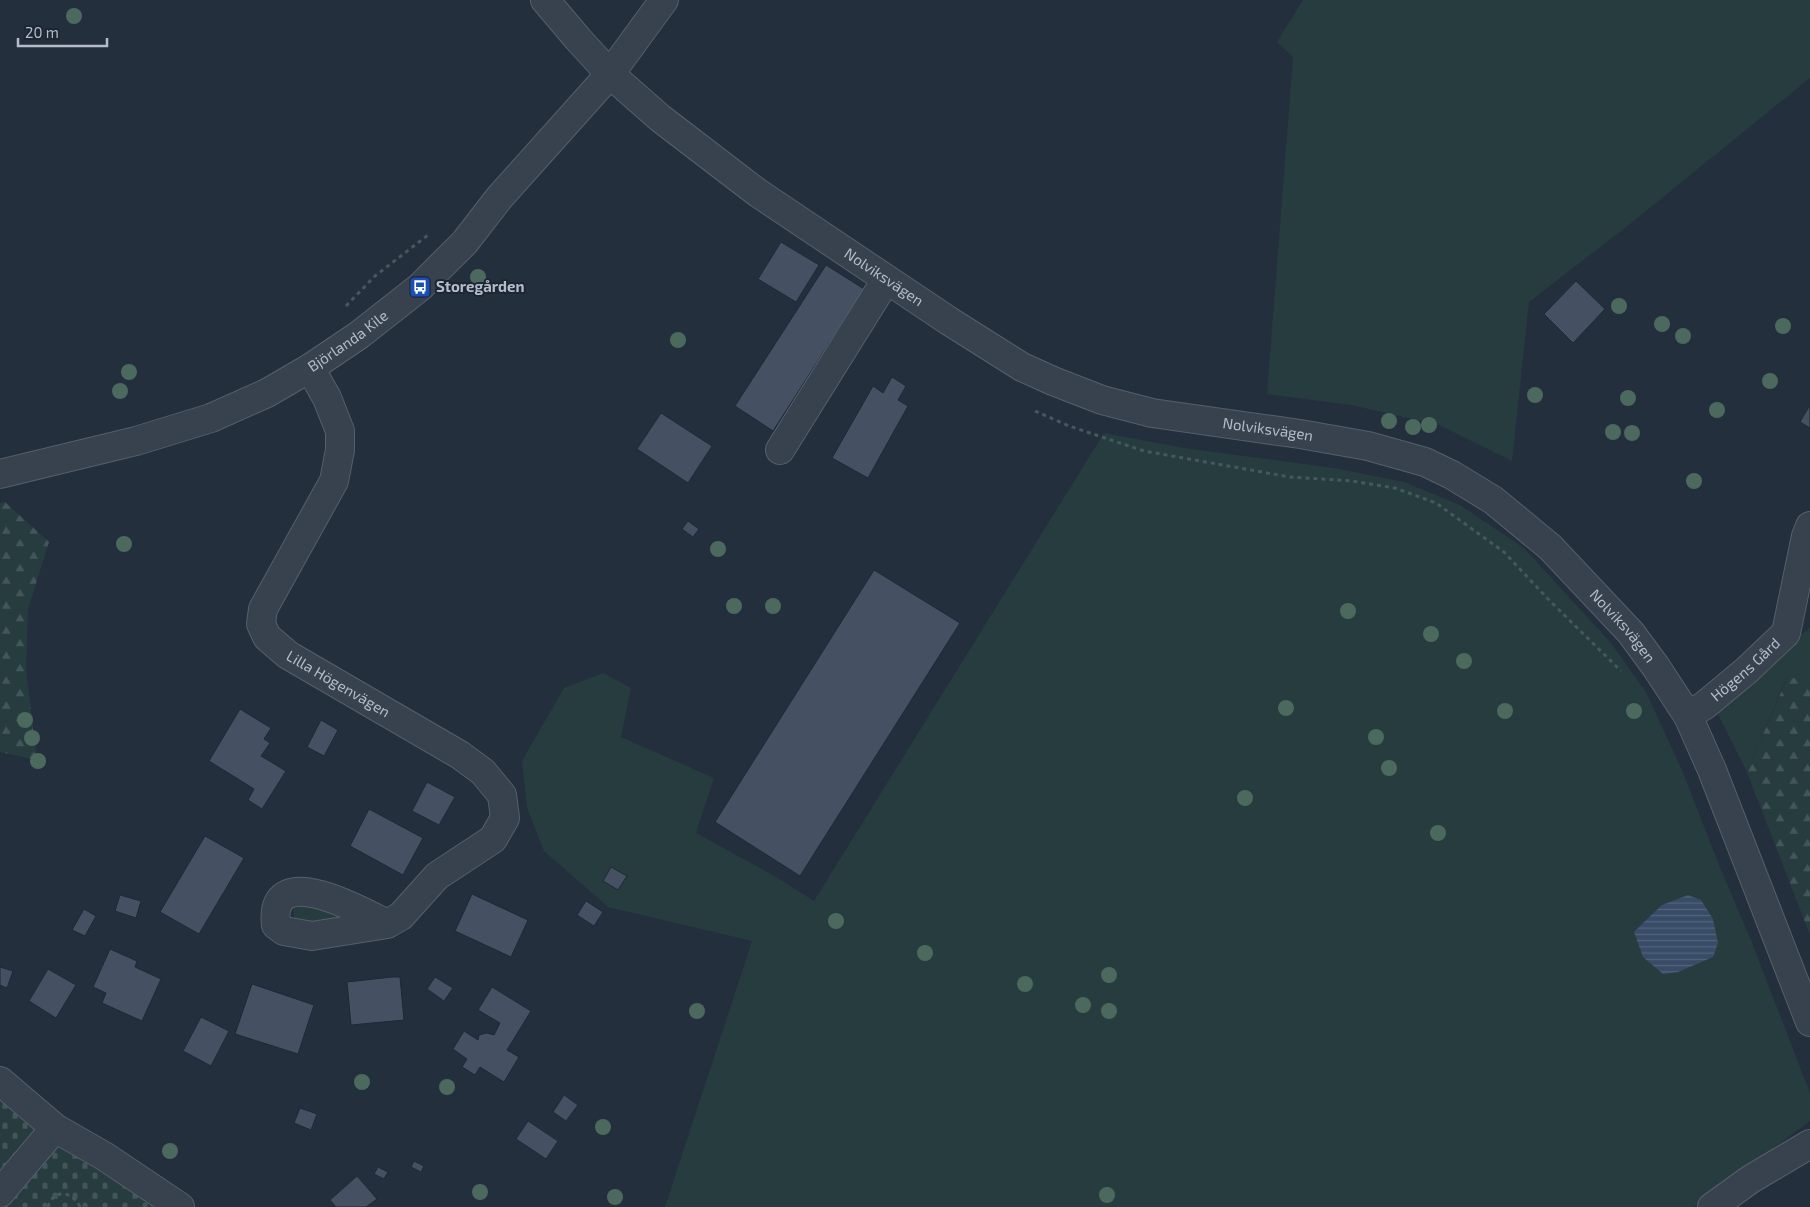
<svg xmlns="http://www.w3.org/2000/svg" width="1810" height="1207" font-family="'Exo 2',sans-serif">
<style>
.grass{fill:#263c3f}
.forest{fill:url(#forest-firs)}
.cemetery{fill:url(#cemetery-stones)}
.water{fill:url(#water-rules)}
.building{fill:#455162;stroke:#1f2835}
.lines{fill:none;stroke-linecap:round;stroke-linejoin:round}
.minor-casing{stroke:#565f6c;stroke-width:30}
.path{stroke:#44595c;stroke-width:3;stroke-dasharray:4 4;stroke-linecap:butt}
.minor{stroke:#38414e;stroke-width:28}
.tree{fill:#4b6a5d}
.labels{text-anchor:middle;stroke-width:4;stroke-linejoin:round;paint-order:stroke}
.street-label{font-size:15px;fill:#b4bcc9;stroke:#1d2633}
.poi-label{font-size:15px;font-weight:bold;fill:#b4bcc9;stroke:#1d2633;text-anchor:start}
</style>
<defs>
<pattern id="forest-firs" width="22" height="20" patternUnits="userSpaceOnUse" patternTransform="scale(1.25)"><rect width="22" height="20" fill="#263c3f"/><path d="M5 1l3.5 6h-7zM16 11l3.5 6h-7z" fill="#435659"/></pattern>
<pattern id="cemetery-stones" width="16" height="16" patternUnits="userSpaceOnUse" patternTransform="scale(1.25)"><rect width="16" height="16" fill="#263c3f"/><path d="M2 7V4a2 2 0 0 1 4 0v3zM10 15v-3a2 2 0 0 1 4 0v3z" fill="#435659"/></pattern>
<pattern id="water-rules" width="6" height="5" patternUnits="userSpaceOnUse" patternTransform="scale(1.25)"><rect width="6" height="5" fill="#394c67"/><path d="M0 2.5h6" fill="none" stroke="#53647b"/></pattern>
</defs>
<rect width="100%" height="100%" fill="#242f3e"/>
<g class="grass">
<polygon points="1303,0 1810,0 1810,78 1630,224 1529,302 1512,461 1439,425 1351,405 1267,394 1293,57 1277,42"/>
<polygon points="1104,433 1184,448 1334,468 1404,482 1460,505 1524,548 1611,643 1646,692 1682,770 1719,865 1751,940 1810,1093 1810,1121 1694,1207 665,1207 752,941 608,907 544,851 527,808 522,761 564,688 603,673 631,688 621,737 714,778 696,833 778,878 814,901"/>
<polygon points="1810,628 1810,684 1787,677 1747,772 1714,706 1771,658"/>
<polygon points="297,903 341,912 341,919 305,926 294,918 293,911"/>
</g>
<g class="forest">
<polygon points="5,502 49,542 28,609 26,671 37,760 0,752 0,503"/>
<polygon points="1788,676 1810,684 1810,935 1747,772"/>
</g>
<polygon class="cemetery" points="0,1094 164,1207 0,1207"/>
<polygon class="water" points="1688,895 1701,900 1713,919 1718,943 1713,957 1678,972 1663,974 1643,957 1634,932 1645,921 1662,905"/>
<g class="building">
<polygon points="781,242 819,265 796,302 758,279"/>
<polygon points="826,265 864,289 773,431 735,406"/>
<polygon points="1576,281 1605,309 1573,343 1544,314"/>
<polygon points="892,377 906,386 898,400 908,406 868,478 832,458 873,386 883,393"/>
<polygon points="1810,405 1810,428 1800,422"/>
<polygon points="661,413 712,446 688,483 637,449"/>
<polygon points="688,521 699,529 693,537 682,529"/>
<polygon points="874,570 960,623 800,876 715,822"/>
<polygon points="240,709 271,728 264,739 270,743 261,756 286,771 262,809 248,800 254,789 209,761"/>
<polygon points="321,720 338,730 324,756 307,747"/>
<polygon points="427,782 455,797 439,825 412,811"/>
<polygon points="369,809 423,838 403,875 350,846"/>
<polygon points="205,836 244,858 199,934 160,912"/>
<polygon points="611,867 627,876 618,890 603,881"/>
<polygon points="472,894 528,920 511,957 455,931"/>
<polygon points="120,895 141,901 136,918 115,911"/>
<polygon points="586,901 603,912 594,926 577,915"/>
<polygon points="84,909 96,916 85,936 72,930"/>
<polygon points="110,949 137,961 135,967 161,979 142,1021 102,1003 106,993 93,987"/>
<polygon points="0,967 13,971 7,988 0,985"/>
<polygon points="48,969 76,985 56,1018 29,1001"/>
<polygon points="392,977 400,977 404,1020 351,1025 347,982"/>
<polygon points="435,977 453,988 444,1001 427,989"/>
<polygon points="252,984 314,1005 298,1054 235,1034"/>
<polygon points="492,987 531,1011 507,1050 519,1057 504,1082 480,1067 475,1075 462,1067 467,1059 453,1049 464,1031 478,1040 479,1035 487,1033 494,1035 500,1023 478,1010"/>
<polygon points="201,1017 229,1031 211,1066 183,1051"/>
<polygon points="564,1095 578,1105 566,1121 553,1112"/>
<polygon points="300,1108 317,1114 311,1130 294,1123"/>
<polygon points="528,1121 558,1141 546,1159 516,1139"/>
<polygon points="414,1161 424,1166 421,1172 411,1167"/>
<polygon points="378,1167 388,1172 384,1179 374,1174"/>
<polygon points="357,1176 377,1199 366,1207 336,1207 330,1200"/>
</g>
<g class="lines">
<g class="minor-casing">
<g id="minor">
<path id="s1" d="M545 0 578 39 610 74 660 118 758 193 949 321 1022 367 1053 381 1102 400 1152 413 1300 434 1368 446 1425 462 1452 475 1493 500 1550 547 1631 633 1656 667 1688 716 1712 770 1810 1022"/>
<path id="s2" d="M310 368 327 398 340 431V450L334 481 263 609 261 624 267 637 288 655 460 755 483 772 502 795 505 818 493 839 437 876 401 916 387 924 312 936 284 931 276 925C268 858 362 911 387 924"/>
<polyline points="780,450 886,280"/>
<path id="s3" d="M0 474 136 441 211 418 267 393 310 368 359 335 420 287 465 242 499 198 610 74 664 0"/>
<path id="s4" d="M1688 716 1705 705 1747 670 1786 633 1806 536 1810 526"/>
<polyline points="0,1081 55,1128 104,1156 180,1207"/>
<polyline points="0,1193 55,1128"/>
<polyline points="1712,1207 1751,1179 1810,1144"/>
</g>
</g>
<g class="path">
<polyline points="346,306 375,276 428,235"/>
<polyline points="1035,411 1069,426 1144,451 1290,477 1352,481 1395,488 1436,503 1504,552 1548,599 1621,671"/>
<path d="M48 1207C53 1188 73 1191 80 1207"/>
</g>
<use href="#minor" class="minor"/>
</g>
<g class="tree">
<circle cx="74" cy="16" r="8"/>
<circle cx="478" cy="277" r="8"/>
<circle cx="1619" cy="306" r="8"/>
<circle cx="1662" cy="324" r="8"/>
<circle cx="1783" cy="326" r="8"/>
<circle cx="1683" cy="336" r="8"/>
<circle cx="678" cy="340" r="8"/>
<circle cx="129" cy="372" r="8"/>
<circle cx="1770" cy="381" r="8"/>
<circle cx="120" cy="391" r="8"/>
<circle cx="1535" cy="395" r="8"/>
<circle cx="1628" cy="398" r="8"/>
<circle cx="1717" cy="410" r="8"/>
<circle cx="1389" cy="421" r="8"/>
<circle cx="1429" cy="425" r="8"/>
<circle cx="1413" cy="427" r="8"/>
<circle cx="1613" cy="432" r="8"/>
<circle cx="1632" cy="433" r="8"/>
<circle cx="1694" cy="481" r="8"/>
<circle cx="124" cy="544" r="8"/>
<circle cx="718" cy="549" r="8"/>
<circle cx="734" cy="606" r="8"/>
<circle cx="773" cy="606" r="8"/>
<circle cx="1348" cy="611" r="8"/>
<circle cx="1431" cy="634" r="8"/>
<circle cx="1464" cy="661" r="8"/>
<circle cx="1286" cy="708" r="8"/>
<circle cx="1505" cy="711" r="8"/>
<circle cx="1634" cy="711" r="8"/>
<circle cx="25" cy="720" r="8"/>
<circle cx="1376" cy="737" r="8"/>
<circle cx="32" cy="738" r="8"/>
<circle cx="38" cy="761" r="8"/>
<circle cx="1389" cy="768" r="8"/>
<circle cx="1245" cy="798" r="8"/>
<circle cx="1438" cy="833" r="8"/>
<circle cx="836" cy="921" r="8"/>
<circle cx="925" cy="953" r="8"/>
<circle cx="1109" cy="975" r="8"/>
<circle cx="1025" cy="984" r="8"/>
<circle cx="1083" cy="1005" r="8"/>
<circle cx="697" cy="1011" r="8"/>
<circle cx="1109" cy="1011" r="8"/>
<circle cx="362" cy="1082" r="8"/>
<circle cx="447" cy="1087" r="8"/>
<circle cx="603" cy="1127" r="8"/>
<circle cx="170" cy="1151" r="8"/>
<circle cx="480" cy="1192" r="8"/>
<circle cx="1107" cy="1195" r="8"/>
<circle cx="615" cy="1197" r="8"/>
</g>
<defs>
<g id="bus-square" transform="scale(1.125)"><rect x="-9" y="-9" width="18" height="18" rx="4" fill="#1a4fb4" stroke="#1d2633"/><path d="M-5-6H5V4H4V6H2V4H-2V6H-4V4H-5ZM-3.5-4V0h7V-4ZM-3.5 1.2v1.5H-2V1.2ZM2 1.2v1.5H3.5V1.2Z" fill="#fff"/></g>
</defs>
<g fill-rule="evenodd">
<use href="#bus-square" x="420" y="287"/>
</g>
<g class="labels">
<g class="street-label">
<text dy="5" stroke="none"><textPath href="#s1" startOffset="440">Nolviksvägen</textPath></text>
<text dy="5" stroke="none"><textPath href="#s3" startOffset="376">Björlanda Kile</textPath></text>
<text dy="5" stroke="none"><textPath href="#s1" startOffset="860">Nolviksvägen</textPath></text>
<text dy="5" stroke="none"><textPath href="#s1" startOffset="1280">Nolviksvägen</textPath></text>
<text dy="5" stroke="none"><textPath href="#s4" startOffset="74">Högens Gård</textPath></text>
<text dy="5" stroke="none"><textPath href="#s2" startOffset="382">Lilla Högenvägen</textPath></text>
</g>
<g class="poi-label">
<text x="436" y="292">Storegården</text>
</g>
</g>
<path d="M18 38v8h89v-8" fill="none" stroke="#b4bcc9" stroke-width="2.5"/>
<text x="25" y="38" font-size="15" fill="#b4bcc9" stroke="#1d2633" stroke-width="4" paint-order="stroke">20 m</text>
</svg>
